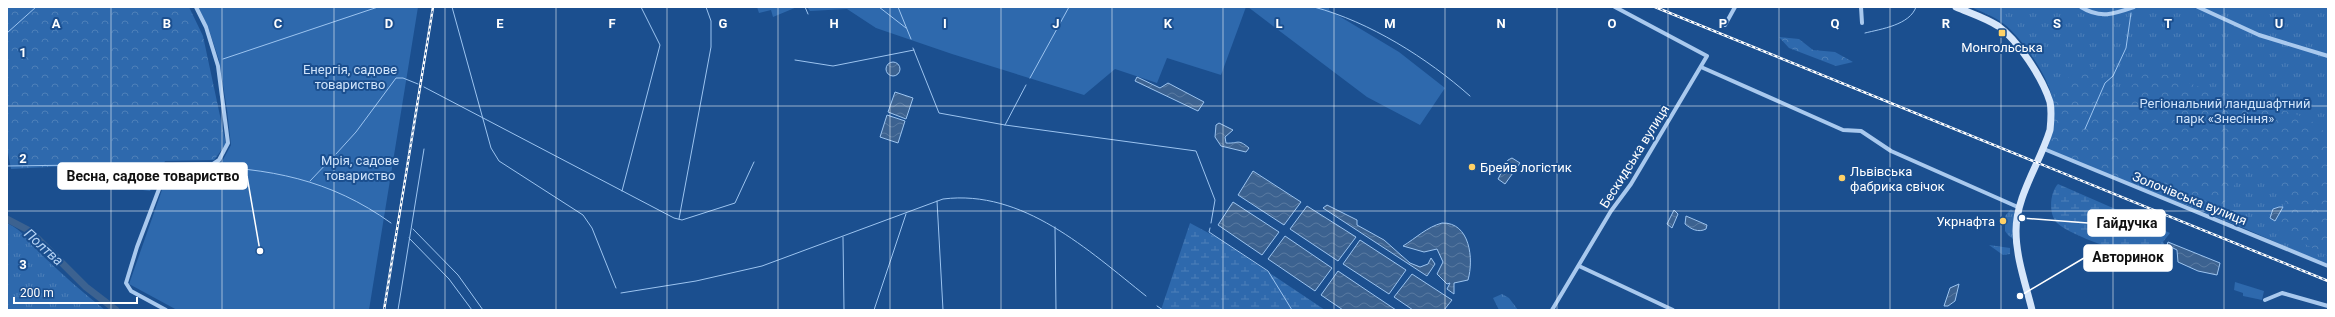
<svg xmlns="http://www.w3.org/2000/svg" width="2335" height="317" font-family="Roboto,sans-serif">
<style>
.grass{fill:url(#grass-tufts)}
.forest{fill:url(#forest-crowns)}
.wetland{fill:url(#wetland-marsh)}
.garden{fill:#2e69ad}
.water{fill:url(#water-waves);stroke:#9cc4f0}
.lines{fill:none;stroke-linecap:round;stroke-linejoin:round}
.stream{stroke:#9cc4f0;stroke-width:1}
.river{stroke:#3c6290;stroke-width:7}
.street{stroke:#a9c9ee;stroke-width:4}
.secondary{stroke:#d6e6fa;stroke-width:7}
.rail-casing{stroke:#fff;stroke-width:2.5}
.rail{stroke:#1b4f8f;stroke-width:1;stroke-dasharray:3;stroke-linecap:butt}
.grid{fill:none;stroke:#fff;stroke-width:1;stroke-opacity:0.55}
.poi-dot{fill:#ffd166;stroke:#1b4f8f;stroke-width:1.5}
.labels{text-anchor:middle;stroke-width:4;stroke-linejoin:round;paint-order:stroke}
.poi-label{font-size:13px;fill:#fff;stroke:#1b4f8f;text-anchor:start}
.park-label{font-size:13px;fill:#cfe3fa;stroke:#1b4f8f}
.street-label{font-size:13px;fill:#fff;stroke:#1b4f8f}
.water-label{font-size:14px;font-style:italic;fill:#b5d3f5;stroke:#1b4f8f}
.grid-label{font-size:13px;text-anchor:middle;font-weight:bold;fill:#fff;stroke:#1b4f8f;stroke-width:4;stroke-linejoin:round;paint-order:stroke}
.leader{fill:none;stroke:#fff;stroke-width:1.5}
.callout-dot{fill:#fff;stroke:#1b4f8f;stroke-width:1.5}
.callout{fill:#fff;stroke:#fff;stroke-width:1.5}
.callout-label{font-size:14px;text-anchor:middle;font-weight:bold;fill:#111}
</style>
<defs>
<pattern id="grass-tufts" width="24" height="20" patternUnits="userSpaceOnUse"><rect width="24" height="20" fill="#2e69ad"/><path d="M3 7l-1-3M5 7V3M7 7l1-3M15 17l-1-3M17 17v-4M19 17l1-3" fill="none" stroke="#4d80b9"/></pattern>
<pattern id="forest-crowns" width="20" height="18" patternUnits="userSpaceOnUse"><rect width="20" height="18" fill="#2e69ad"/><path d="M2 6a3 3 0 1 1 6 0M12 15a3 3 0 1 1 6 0" fill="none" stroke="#4d80b9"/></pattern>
<pattern id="wetland-marsh" width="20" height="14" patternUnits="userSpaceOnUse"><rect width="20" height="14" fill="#2e69ad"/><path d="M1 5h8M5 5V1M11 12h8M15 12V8" fill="none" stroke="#4d80b9"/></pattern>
<pattern id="water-waves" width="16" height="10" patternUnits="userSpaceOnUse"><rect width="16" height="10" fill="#3c6290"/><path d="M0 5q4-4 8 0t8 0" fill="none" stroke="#597aa1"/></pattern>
</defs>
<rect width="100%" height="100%" fill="#1b4f8f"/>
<g class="grass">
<path d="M1971 7H2328V265L2246 229 2050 151 2048 147C2052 133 2055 114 2052 98 2049 77 2021 37 2004 24 1995 17 1982 12 1971 7Z"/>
<polygon points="2011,209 2015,213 2013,239 2008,235 2005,231 2005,216"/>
<path d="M7 223C24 231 30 243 43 256 63 275 83 293 105 310H7Z"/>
<polygon points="1989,245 2010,248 2010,254 2003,255"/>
<polygon points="1502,294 1509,298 1518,310 1499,310 1493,298"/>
</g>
<g class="forest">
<polygon points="7,7 189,7 203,36 226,144 214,160 165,161 150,191 106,185 107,164 11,169 7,147"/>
<polygon points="1779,37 1799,39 1813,50 1835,52 1853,62 1836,66 1789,48"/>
<path d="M2087 64 2124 93 2150 69 2211 91 2245 97 2309 119 2328 135V256L2278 230 2288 190 2245 167 2223 205 2191 198 2187 204 2050 150C2048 143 2052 137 2053 129 2054 120 2052 110 2054 101 2057 85 2074 71 2087 64Z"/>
</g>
<g class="wetland">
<path d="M2058 184 2170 233 2163 242 2168 252 2167 260C2146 261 2073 238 2057 223 2048 214 2050 192 2058 184Z"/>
<polygon points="1190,223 1216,237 1325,310 1161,310"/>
</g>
<g class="garden">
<polygon points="198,7 418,7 369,310 177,310 129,284 169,170 219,167 231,145 227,110 219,60 208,27"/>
<polygon points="757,7 797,7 773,17 771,10 759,13"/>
<polygon points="807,7 1246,7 1221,75 1167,58 1157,83 1115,69 1084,95 952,54 876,28 847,9 810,11"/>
<polygon points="1248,7 1329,7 1329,10 1399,52 1445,88 1420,125 1367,97"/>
<polygon points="2235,282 2264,291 2262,300 2243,296 2243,293 2234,290"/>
</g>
<g class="water">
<circle cx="893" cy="69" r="7"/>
<polygon points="1137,77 1160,88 1168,83 1204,102 1198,111 1135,81"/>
<polygon points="895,92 913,98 906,119 888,112"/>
<polygon points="887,115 905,121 898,143 880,137"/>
<path d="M1219 123 1233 130 1225 137 1226 143C1239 144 1237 138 1249 148L1246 152 1221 146 1215 137 1216 125Z"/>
<polygon points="1512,158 1520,163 1505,184 1498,179 1508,160"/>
<polygon points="1253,171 1301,202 1284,225 1238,195"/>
<polygon points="1233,202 1279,232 1262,255 1218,225"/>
<polygon points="1327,205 1357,220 1357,225 1384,240 1410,263 1420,267 1428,264 1431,258 1435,264 1427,276 1323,208"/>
<polygon points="1307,206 1356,237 1338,261 1290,229"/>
<polygon points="2279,207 2283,207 2275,221 2270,218 2273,209"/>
<polygon points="1674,210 1678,214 1672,228 1667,224"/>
<path d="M1686 216 1707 225 1706 229C1698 233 1691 229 1685 224Z"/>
<path d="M1442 223C1470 222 1474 259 1468 280L1454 283V294L1447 289 1450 283 1447 284 1437 274 1443 262 1437 249 1424 252 1403 246C1416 238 1427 227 1442 223Z"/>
<polygon points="1285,236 1332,268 1315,291 1268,259"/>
<polygon points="1360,240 1406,270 1389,294 1343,264"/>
<polygon points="2168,242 2220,263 2217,275 2198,271 2178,262 2177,250 2167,245"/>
<polygon points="1338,271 1396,310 1343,310 1321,295"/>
<polygon points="1412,274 1452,300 1444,310 1413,310 1394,297"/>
<polygon points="1959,284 1955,301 1948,306 1944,306 1950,288"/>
</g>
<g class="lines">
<g class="stream">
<polyline points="452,7 491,148 499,161 583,215 592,228 616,288"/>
<polyline points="805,7 808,14"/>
<polyline points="879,7 906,28"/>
<polyline points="898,7 911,39"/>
<path d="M1314 7C1370 22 1427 58 1470 96"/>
<polyline points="7,33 36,7"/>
<path d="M1865 33C1881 29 1910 25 1916 7"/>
<polyline points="913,48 939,113 1005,125 1196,151 1215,200 1211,223"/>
<polyline points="223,59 378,7"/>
<polyline points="795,60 833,66 914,50"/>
<polyline points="1030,78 1069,7"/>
<polyline points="424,87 674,218 682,220 735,203 754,162"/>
<polyline points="1005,125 1026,85"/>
<polyline points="2085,129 2105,83 2113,76 2126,48 2131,13"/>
<polyline points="336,154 356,132 396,78 403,78 418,84"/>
<polyline points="7,166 79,165 165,167"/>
<path d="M195 166C269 168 330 179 391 223"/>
<polyline points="310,181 330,160"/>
<polyline points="622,191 660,45 641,7"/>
<polyline points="937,201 943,310"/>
<polyline points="679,219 711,47 711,21 706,7"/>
<polyline points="1055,227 1056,310"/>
<polyline points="1210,228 1209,232 1268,271 1292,310"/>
<polyline points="413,229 458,275 483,310"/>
<polyline points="843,237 844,310"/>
<polyline points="409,238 449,279 472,310"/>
<path d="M621 293 696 281 762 266 943 199C1023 189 1088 250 1146 296"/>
<polyline points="1157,306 1163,310"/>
<polyline points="398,310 424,149"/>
<polyline points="874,310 906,214"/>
</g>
<polyline class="river" points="7,219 30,231 86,287 116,310"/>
<g class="street">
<polyline points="1861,7 1862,23"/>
<path d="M2081 7C2100 19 2114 14 2134 7"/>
<polyline points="2198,7 2259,35 2328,56"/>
<polyline points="1725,25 1735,7"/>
<polyline points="1701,67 1843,130 1861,131 1891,151 2020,208"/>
<polyline points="2044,149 2328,266"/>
<polyline points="1579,266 1673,310"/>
<polyline points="2265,300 2282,293 2328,306"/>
<polyline points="166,310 131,291 126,283 137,247 167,168 172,165 213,164 219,160 228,143 218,66 206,27 196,7"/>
<polyline points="1552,310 1611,211 1631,184 1707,56 1615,7"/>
</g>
<path class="secondary" d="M1956 7C1970 13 1986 18 1998 26 2018 40 2043 79 2050 102 2052 111 2051 120 2050 130 2040 163 2016 196 2016 231 2016 258 2026 285 2032 310"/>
<g class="rail-casing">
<g id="rail">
<polyline points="1655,7 2328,281"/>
<polyline points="384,310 433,7"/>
</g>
</g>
<use href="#rail" class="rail"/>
</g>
<path class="grid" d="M111 7V310M222 7V310M334 7V310M445 7V310M556 7V310M667 7V310M778 7V310M890 7V310M1001 7V310M1112 7V310M1223 7V310M1334 7V310M1445 7V310M1557 7V310M1668 7V310M1779 7V310M1890 7V310M2001 7V310M2113 7V310M2224 7V310M7 106H2328M7 211H2328"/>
<g class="poi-dot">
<rect x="1998" y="29" width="8" height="8" rx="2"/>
<circle cx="1472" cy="167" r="4"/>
<circle cx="1842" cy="178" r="4"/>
<circle cx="2003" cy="221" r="4"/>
</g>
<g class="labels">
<g class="poi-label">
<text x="2002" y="52" text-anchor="middle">Монгольська</text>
<text x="1480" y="172">Брейв логістик</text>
<text x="1850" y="176">Львівська<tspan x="1850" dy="15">фабрика свічок</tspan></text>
<text x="1995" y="226" text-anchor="end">Укрнафта</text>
</g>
<g class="park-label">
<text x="350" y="74">Енергія, садове<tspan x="350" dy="15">товариство</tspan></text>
<text x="2225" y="108">Регіональний ландшафтний<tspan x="2225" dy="15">парк «Знесіння»</tspan></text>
<text x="360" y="165">Мрія, садове<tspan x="360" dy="15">товариство</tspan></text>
</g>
<g class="street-label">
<text transform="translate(1634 156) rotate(-58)" y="5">Бескидська вулиця</text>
<text transform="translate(2190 198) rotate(22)" y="5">Золочівська вулиця</text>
</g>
<g class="water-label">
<text transform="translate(44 247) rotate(42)" y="5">Полтва</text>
</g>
</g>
<g class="grid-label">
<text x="56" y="28">A</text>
<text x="167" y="28">B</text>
<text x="278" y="28">C</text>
<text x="389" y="28">D</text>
<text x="500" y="28">E</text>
<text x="612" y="28">F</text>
<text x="723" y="28">G</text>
<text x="834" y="28">H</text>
<text x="945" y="28">I</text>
<text x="1056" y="28">J</text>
<text x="1168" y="28">K</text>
<text x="1279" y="28">L</text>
<text x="1390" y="28">M</text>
<text x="1501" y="28">N</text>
<text x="1612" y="28">O</text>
<text x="1723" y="28">P</text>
<text x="1835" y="28">Q</text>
<text x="1946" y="28">R</text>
<text x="2057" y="28">S</text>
<text x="2168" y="28">T</text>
<text x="2279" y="28">U</text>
<text x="23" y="57">1</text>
<text x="23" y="163">2</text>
<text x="23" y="269">3</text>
</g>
<path class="leader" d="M260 251L247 176M2022 218L2088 223M2020 296L2084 258"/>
<g class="callout-dot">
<circle cx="260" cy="251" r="4"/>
<circle cx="2022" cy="218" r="4"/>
<circle cx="2020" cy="296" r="4"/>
</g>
<g class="callout">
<rect x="58" y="163" width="189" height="26" rx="4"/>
<rect x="2088" y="210" width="77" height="26" rx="4"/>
<rect x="2084" y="245" width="88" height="26" rx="4"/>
</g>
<g class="callout-label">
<text x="153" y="181">Весна, садове товариство</text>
<text x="2127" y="228">Гайдучка</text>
<text x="2128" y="262">Авторинок</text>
</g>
<rect width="2335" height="317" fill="none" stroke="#ffffff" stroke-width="16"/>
<path d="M14 297v6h123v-6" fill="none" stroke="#ffffff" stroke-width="2"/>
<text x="20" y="297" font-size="12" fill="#ffffff" stroke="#1b4f8f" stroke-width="3" paint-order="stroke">200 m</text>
</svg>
